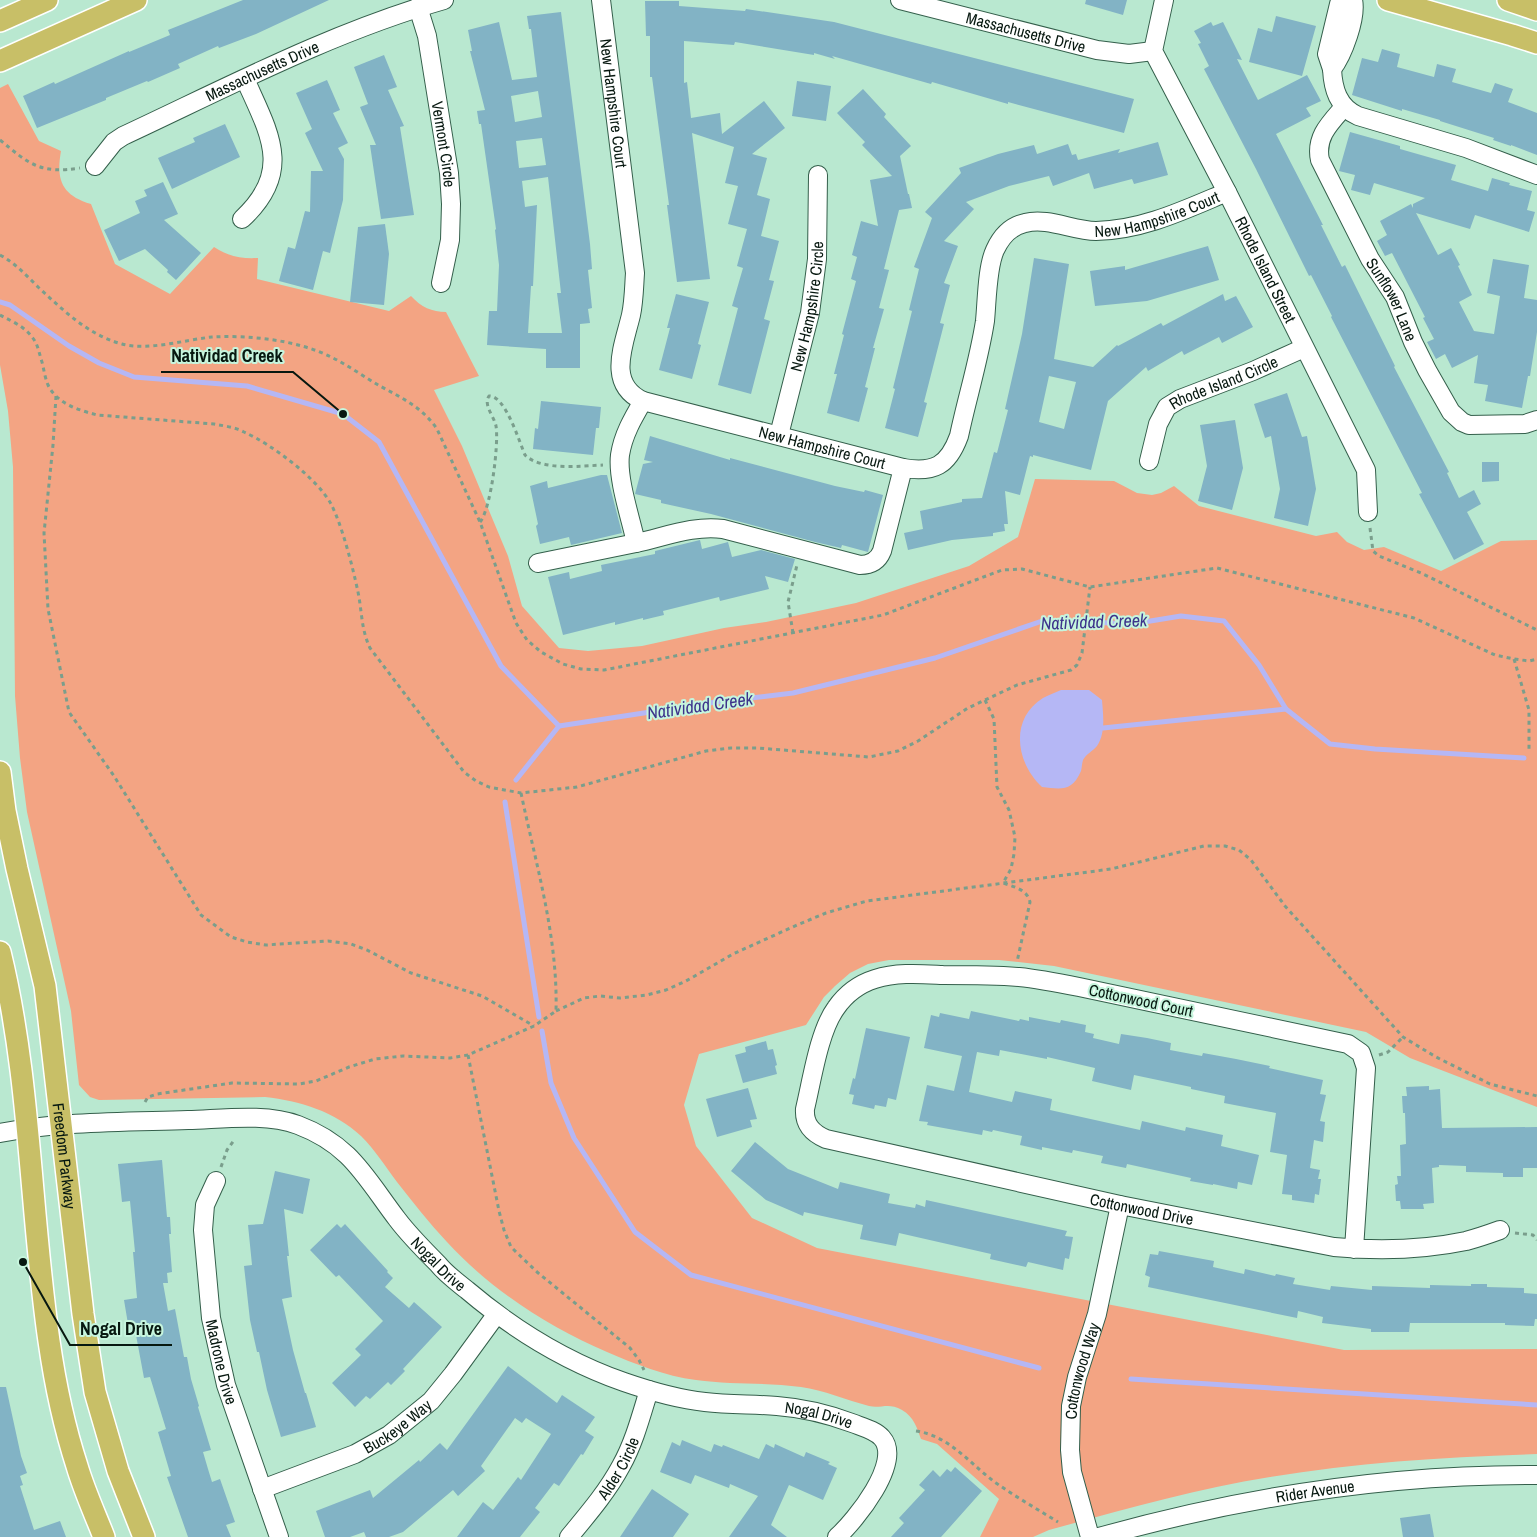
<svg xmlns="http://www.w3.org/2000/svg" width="1537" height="1537" font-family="'Archivo Narrow',sans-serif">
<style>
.green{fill:#f3a483}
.water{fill:#b5b7f5}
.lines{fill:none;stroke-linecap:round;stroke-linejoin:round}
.stream{stroke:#b5b7f5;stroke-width:5}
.building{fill:#82b3c5;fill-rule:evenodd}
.minor-casing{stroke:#345f4b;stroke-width:20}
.major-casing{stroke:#fff;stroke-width:24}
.path{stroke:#7a9e8c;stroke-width:3;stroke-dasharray:4 4;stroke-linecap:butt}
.minor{stroke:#fff;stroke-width:18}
.major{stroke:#c8bf67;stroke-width:21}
.labels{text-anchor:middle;stroke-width:4;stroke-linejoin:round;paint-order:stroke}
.street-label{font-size:16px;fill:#071810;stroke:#c6f5dd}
.water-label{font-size:18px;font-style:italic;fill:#3d338b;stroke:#c6f5dd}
.leader{fill:none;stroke:#071810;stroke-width:2}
.callout-dot{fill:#071810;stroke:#c6f5dd;stroke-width:2}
.callout-label{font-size:18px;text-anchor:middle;font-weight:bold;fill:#071810;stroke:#c6f5dd;stroke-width:4;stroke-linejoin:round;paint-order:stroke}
</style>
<rect width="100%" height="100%" fill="#b9e8d0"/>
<path class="green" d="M8 84 39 141 61 151C56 179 61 195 91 204L115 264 170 294 214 247C228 256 241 259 258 258L257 279 389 311 411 296C421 307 432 312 446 312L479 376 434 390 462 446 508 556 522 606 559 648 588 651 642 646 724 628 766 622 856 603 969 566 1018 537 1035 479 1114 481 1137 493 1152 495 1161 493 1174 486 1199 506 1316 536 1337 532 1347 542 1364 550 1384 547 1441 571 1501 541 1537 540V1107L1410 1058 1366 1032 1054 966 999 960H889L868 964 850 973 835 986 824 997 806 1025 699 1054 684 1105 696 1146 752 1218 817 1248 1344 1350 1537 1349V1454C1447 1457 1358 1462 1270 1477 1195 1489 1122 1510 1049 1530L1033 1537H980L999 1499 937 1444 921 1439C917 1428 914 1417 902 1410 888 1402 881 1409 869 1406 846 1400 824 1390 801 1387 766 1382 731 1385 696 1380 665 1376 635 1364 607 1352 548 1327 490 1289 447 1242 429 1223 413 1202 397 1182 385 1166 375 1150 361 1136 334 1111 300 1101 265 1097L99 1100 90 1097 79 1085 71 1011 27 812 20 758 15 696 13 467 8 411 0 365V88Z"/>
<path class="water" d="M1061 690H1089L1102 700C1103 714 1106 733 1097 746 1093 751 1086 754 1083 760 1082 763 1082 767 1081 771 1072 792 1061 789 1042 787 1016 763 1009 719 1043 698 1048 695 1055 693 1061 690Z"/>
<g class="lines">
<g class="stream">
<polyline points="0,302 10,305 69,346 99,363 134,377 247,386 343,414 379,442 501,666 559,726"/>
<polyline points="559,726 709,703 793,693 935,658 1045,620 1132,624 1181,616 1224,621 1259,665 1286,709 1330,744 1375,749 1524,758"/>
<polyline points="1103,728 1286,709"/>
<polyline points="516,780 559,726"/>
<polyline points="505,802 539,1017"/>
<polyline points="542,1031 551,1083 574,1138 635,1232 691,1275 1039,1368"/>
<polyline points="1131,1379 1537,1405"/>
</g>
</g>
<g class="building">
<polygon points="243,0 329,0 256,34 219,48 218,46 178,64 180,68 148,82 147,81 106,98 106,100 37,128 23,96 54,82 55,84 129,51 129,52 170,35 168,30"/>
<polygon points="1086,0 1127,0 1123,15 1085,4"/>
<polygon points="645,1 679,1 679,6 745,11 746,9 834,22 1134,99 1124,133 1008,102 1008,104 932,82 931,84 832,56 835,59 814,53 814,55 735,42 734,45 684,41 684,83 687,82 691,118 720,113 722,134 764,101 785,128 752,154 767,158 757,195 770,199 761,236 779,241 769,280 774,281 764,319 770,321 751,394 718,385 738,308 732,306 743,268 737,266 747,229 728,224 738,186 725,183 734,147 692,133 710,279 677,282 667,205 669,205 652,77 650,77 650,36 646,36"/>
<path d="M561 12 590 244 592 269 588 270 592 308 588 309 590 323 580 324V368H546V349L487 345 489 311H497L499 265 495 230 496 229 481 124H479L477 111 485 110 470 51H472L468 30 499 22 512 80 537 77 531 29H529L527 16ZM538 91 542 117 515 122 511 96ZM542 138 546 165 519 168 516 141ZM548 177 561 293H557L562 333H528L531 286H533L537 205 525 207 522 181Z"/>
<polygon points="1276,16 1316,26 1302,76 1249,62 1258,28 1272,32"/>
<polygon points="1211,22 1213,26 1223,22 1242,60 1237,59 1258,100 1307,75 1321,101 1306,108 1311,116 1276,134 1323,225 1321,225 1342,267 1345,265 1395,366 1394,367 1449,472 1447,473 1459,498 1474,490 1481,504 1467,512 1484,544 1454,560 1419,494 1422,493 1331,317 1332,316 1311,275 1309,276 1256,169 1204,69 1209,66 1198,44 1201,43 1194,31"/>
<polygon points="1382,49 1400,54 1397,67 1434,77 1437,64 1456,69 1452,82 1491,93 1495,83 1513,89 1508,102 1537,113 1537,155 1511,145 1511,146 1493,140 1494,138 1440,121 1440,120 1402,109 1402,111 1352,95 1362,58 1378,62"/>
<polygon points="384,55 397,87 388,90 404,126 400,127 414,215 381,219 370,145 376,145 360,107 368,104 354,67"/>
<polygon points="327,80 340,110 333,113 348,143 338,148 344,159 343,200 330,253 323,251 313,290 279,281 288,247 295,249 305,211 310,212 311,171 323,171 305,133 312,129 296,93"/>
<polygon points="797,81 831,86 826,121 792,116"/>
<polygon points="863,89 886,114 884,117 911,146 900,156 908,194 909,194 912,208 899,210 884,269 889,270 879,308 884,309 873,348 875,348 865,387 868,388 859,422 827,413 837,374 834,374 844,335 842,334 856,281 851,279 857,257 852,255 861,221 878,226 870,180 892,176 862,145 865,142 837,113"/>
<polygon points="225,124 240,157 172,189 158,158 195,142 193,138"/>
<polygon points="1350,132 1400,146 1400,149 1456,165 1451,180 1488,191 1492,178 1510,183 1509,185 1532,191 1527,210 1535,212 1529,232 1475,215 1470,229 1416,213 1438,255 1451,248 1460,265 1458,266 1472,295 1459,302 1474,331 1494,334 1500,296 1487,293 1493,259 1529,265 1524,298 1537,300 1537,332 1530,376 1528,376 1522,408 1485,401 1488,385 1474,383 1478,355 1452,368 1445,354 1436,359 1427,342 1434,339 1423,318 1425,317 1392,253 1385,256 1377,241 1387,235 1380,221 1411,204 1413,208 1413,204 1425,198 1374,183 1370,195 1351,190 1355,175 1339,171"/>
<polygon points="1158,142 1168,175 1134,184 1132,179 1094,189 1089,173 1053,186 1049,176 1009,186 966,202 974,209 944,241 958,246 944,283 950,285 940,323 944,324 924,402 927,403 918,437 885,428 895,389 893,388 912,311 909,310 919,269 914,267 932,218 925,212 961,173 959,168 998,154 1034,145 1037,154 1068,144 1072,155 1076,154 1078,160 1120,149 1118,153"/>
<polygon points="163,182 178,214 164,220 201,253 176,280 167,272 168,270 145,249 119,261 104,230 140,213 135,201 147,196 144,190"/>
<polygon points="385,224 389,254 384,305 350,302 358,227"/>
<polygon points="1208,246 1219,280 1147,301 1095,306 1090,271 1125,266 1125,270"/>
<path d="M1034 258 1069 264 1054 359 1093 367 1117 345 1118 346 1161 323 1163 326 1223 294 1225 301 1236 296 1253 327 1222 343 1219 337 1184 355 1182 351 1148 371 1146 367 1108 401 1091 470 1033 455V457L1030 456 1020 495 1005 491 1008 524H1004L1005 531 993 533V536L952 540 908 550 904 533 923 529 920 511 962 502V499L982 498 994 452 997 453 1008 410 1005 409 1022 334ZM1049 376 1076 382 1064 429 1039 422Z"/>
<polygon points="676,294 709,302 698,344 701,345 692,379 659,370 670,328 667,328"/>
<polygon points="1287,393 1302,437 1307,436 1316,489 1308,526 1274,518 1280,489 1271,436 1265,438 1254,404"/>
<polygon points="541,401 601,407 599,428 596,428 593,455 533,449 535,428 538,429"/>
<polygon points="1235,420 1243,468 1232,510 1198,501 1207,466 1200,425"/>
<polygon points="650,436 730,460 730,458 835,486 864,492 865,490 883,495 868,552 842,545 841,548 815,542 711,514 661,503 661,500 635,494 643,464 653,462 644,460"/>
<polygon points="1482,462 1499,462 1499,481 1482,482"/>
<polygon points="601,475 607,475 622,533 571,545 569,537 540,544 536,526 538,524 530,486 547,481 548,488"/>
<polygon points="700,540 702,549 728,542 732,557 761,550 795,559 788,582 765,576 769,589 720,601 719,597 663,611 664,615 643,620 643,618 615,625 615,622 563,635 548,577 569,572 570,579 602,571 601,565 655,554 655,551"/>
<polygon points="971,1011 1019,1021 1020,1019 1029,1021 1029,1017 1060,1023 1061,1020 1086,1025 1085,1032 1094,1034 1093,1038 1119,1044 1121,1034 1147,1038 1171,1043 1170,1050 1202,1056 1203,1053 1236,1059 1270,1066 1269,1068 1323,1080 1320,1094 1326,1095 1320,1121 1325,1122 1323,1142 1314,1140 1310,1168 1320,1170 1318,1179 1321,1179 1319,1195 1315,1194 1314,1203 1292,1200 1292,1195 1282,1194 1287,1155 1270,1152 1276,1113 1224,1103 1225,1096 1191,1089 1191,1087 1134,1075 1131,1090 1092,1081 1095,1068 1047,1057 1047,1059 1000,1050 999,1056 977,1052 969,1092 1012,1102 1015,1091 1052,1099 1050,1110 1140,1130 1142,1121 1185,1131 1186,1127 1223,1135 1221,1146 1259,1155 1252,1185 1238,1182 1237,1189 1213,1184 1213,1185 1190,1181 1191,1178 1127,1164 1126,1168 1101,1163 1103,1156 1073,1150 1072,1153 1042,1147 1042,1150 1020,1145 1022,1136 993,1130 992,1132 983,1130 982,1135 927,1125 928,1122 919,1121 927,1085 954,1091 962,1056 924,1048 931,1015 939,1017 940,1013 969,1019"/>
<polygon points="866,1028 910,1037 896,1100 888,1098 886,1107 875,1105 874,1109 852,1104 854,1095 849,1094 853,1078 855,1079"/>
<polygon points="766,1041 768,1050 773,1049 777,1065 775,1066 777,1074 743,1083 735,1055 746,1052 745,1047"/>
<polygon points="1429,1086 1429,1090 1440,1089 1442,1128 1537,1127 1537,1168 1523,1168 1523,1177 1503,1177 1503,1173 1466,1172 1466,1166 1439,1165 1439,1167 1432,1168 1434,1203 1423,1204 1424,1209 1401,1209 1400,1201 1396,1201 1395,1185 1398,1184 1397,1176 1401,1176 1400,1145 1406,1144 1405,1113 1403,1113 1402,1096 1407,1096 1406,1087"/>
<polygon points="748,1088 757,1119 750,1120 752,1127 717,1137 706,1099"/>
<polygon points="755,1142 788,1169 838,1189 840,1182 890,1194 888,1203 915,1208 916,1204 925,1207 926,1200 1067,1231 1065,1236 1073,1237 1069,1259 1065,1258 1063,1270 1028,1262 1026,1267 990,1259 991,1254 899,1233 896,1246 860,1239 863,1225 804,1212 803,1216 766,1200 731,1171"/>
<polygon points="162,1160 167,1217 170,1217 171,1234 169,1234 172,1272 167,1273 168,1283 163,1283 168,1311 175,1309 184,1357 187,1357 191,1379 199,1406 198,1407 211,1450 203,1452 208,1469 212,1482 220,1479 235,1522 226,1525 231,1537 188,1537 167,1477 171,1476 158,1432 166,1429 150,1377 144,1378 136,1335 130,1336 124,1300 137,1298 133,1252 135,1252 130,1201 122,1202 118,1164"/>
<polygon points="275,1171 310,1179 303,1214 284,1209 289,1256 287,1256 292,1297 282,1299 293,1350 305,1393 306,1393 316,1427 281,1437 267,1390 259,1352 257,1352 250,1320 244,1266 252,1265 248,1225 263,1224"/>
<polygon points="337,1224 341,1228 345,1224 388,1271 387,1272 393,1278 385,1287 409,1308 414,1302 442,1327 403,1369 405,1371 391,1385 388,1382 370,1399 366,1396 355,1407 332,1383 361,1355 355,1349 383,1321 339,1275 336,1277 310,1250"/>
<polygon points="1159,1251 1214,1261 1213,1267 1244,1274 1245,1269 1275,1276 1276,1274 1295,1278 1293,1284 1330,1290 1331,1286 1372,1290 1372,1286 1430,1288 1430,1285 1471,1286 1471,1284 1487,1284 1487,1287 1524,1288 1524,1293 1537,1294 1537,1319 1535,1319 1534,1326 1505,1325 1505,1323 1410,1323 1409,1332 1371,1332 1371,1329 1322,1323 1323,1317 1298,1311 1297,1318 1148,1287 1150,1277 1145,1275 1150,1254 1158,1255"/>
<polygon points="508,1366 557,1403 562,1395 595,1417 585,1431 594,1437 583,1455 581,1454 559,1486 554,1483 535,1508 540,1512 520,1537 457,1537 483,1502 493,1510 518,1477 521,1480 551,1434 526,1418 522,1423 515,1418 481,1466 485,1471 458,1496 453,1490 403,1532 389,1537 366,1537 364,1532 350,1537 325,1537 316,1511 370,1490 373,1498 419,1460 420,1462 440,1443 447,1450"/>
<polygon points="0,1387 6,1387 21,1456 27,1473 20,1476 23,1485 20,1486 34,1530 60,1521 66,1537 0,1537"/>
<polygon points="682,1440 711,1452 714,1444 722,1447 723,1445 759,1459 766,1444 774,1448 775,1444 804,1457 806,1452 830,1462 828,1464 837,1468 823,1500 789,1485 771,1525 787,1537 729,1537 758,1496 730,1484 729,1488 695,1475 691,1484 660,1472 672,1442 680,1446"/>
<polygon points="955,1467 982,1491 950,1527 941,1537 891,1537 904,1523 899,1518 925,1490 919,1485 933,1470 940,1477 947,1469 951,1472"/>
<polygon points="652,1489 689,1514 673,1537 620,1537"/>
<polygon points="1430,1514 1434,1537 1403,1537 1400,1518"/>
</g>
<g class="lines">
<g class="minor-casing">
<g id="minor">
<path id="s1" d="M601 0 635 273C634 287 634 301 631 315 624 345 606 384 643 401L903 468C934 473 948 466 959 436 967 398 979 360 985 321 987 301 987 267 995 250 1001 237 1011 226 1025 223 1048 217 1073 231 1096 231 1143 230 1184 210 1227 192"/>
<path id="s2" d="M900 0 1097 50 1129 54 1153 51"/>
<path id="s3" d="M1164 0 1153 51 1227 192 1366 470 1368 512"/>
<path d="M1342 0 1339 4 1327 54 1332 69C1343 55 1357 17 1353 0"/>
<path id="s4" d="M418 7 427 36 449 173 451 204 450 240 441 283"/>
<path d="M1332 69C1333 89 1338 107 1358 116L1466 148 1537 175"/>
<path id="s5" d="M1344 107C1330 123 1315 137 1320 160L1370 259 1395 297 1413 342 1427 370 1451 412 1462 422 1469 425 1525 424 1537 420"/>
<path id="s6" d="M95 166 114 142 123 136C228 87 332 32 444 0"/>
<path d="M242 219C294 171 269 133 245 79"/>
<path id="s7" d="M779 435 810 313 817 259 818 175"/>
<path id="s8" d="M1149 461 1158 424 1167 407 1180 399 1253 371 1304 348"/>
<path d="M636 543C631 519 617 479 620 455 623 435 633 418 643 401"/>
<path d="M538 563C571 556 603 550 636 543 665 537 693 525 723 529L860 565C870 565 878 561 882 551L903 468"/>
<path id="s9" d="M0 1133C62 1121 125 1122 188 1120 223 1119 266 1113 298 1125 351 1145 365 1177 397 1219 409 1235 424 1250 438 1264 446 1274 457 1282 467 1290 513 1329 567 1362 624 1382 650 1391 677 1399 705 1402 729 1405 753 1404 777 1406 803 1408 828 1414 852 1423 862 1427 875 1430 882 1438 903 1462 855 1521 837 1537"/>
<path id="s10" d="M216 1181 205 1205 203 1230 211 1318 226 1385 279 1537"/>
<path id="s11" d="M1354 1249 1366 1068 1361 1053 1348 1044 1079 987C1059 983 1039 979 1019 977 994 975 968 975 943 975 921 974 897 972 875 979 859 984 845 995 836 1008 819 1031 812 1080 805 1109 804 1124 812 1133 826 1139L1120 1205 1334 1247C1378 1251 1423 1250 1466 1241 1477 1238 1489 1234 1500 1230"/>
<path id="s12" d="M262 1489 355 1454 389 1435 431 1401 453 1374 496 1315"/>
<path id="s13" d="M569 1537C588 1514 607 1492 621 1466 634 1443 641 1416 649 1390"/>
<path id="s14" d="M1090 1537 1072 1472 1070 1450 1071 1406 1077 1377 1097 1314 1120 1205"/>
<path id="s15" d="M1099 1537C1242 1497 1388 1474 1537 1475"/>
</g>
</g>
<g class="major-casing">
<g id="major">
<polyline points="1388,0 1512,35 1537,43"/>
<polyline points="1508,0 1537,10"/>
<polyline points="0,21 47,0"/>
<polyline points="0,61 136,0"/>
<path id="s16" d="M0 772 5 811 17 869 45 986 83 1314 95 1392 118 1471 144 1537"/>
<path d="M0 952C31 1079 30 1212 49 1341 55 1383 64 1426 77 1466 84 1490 95 1514 104 1537"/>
</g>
</g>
<g class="path">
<path d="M0 140C30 165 41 174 80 168"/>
<path d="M0 255C15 263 26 275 38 287 63 310 88 335 122 344 148 351 184 340 212 337 250 335 297 340 331 357 348 365 364 377 380 386 402 398 423 408 437 429L480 522 516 623 527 640 541 652 563 664 581 669 604 670 883 615 1002 570 1022 569 1090 587 1217 568 1414 618 1495 655 1514 659 1529 661 1537 659"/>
<path d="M0 315C11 321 24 326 32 337 38 344 39 353 42 362 44 370 45 378 48 385 57 404 79 410 97 415L214 424C224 426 235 427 244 432 271 444 317 478 331 504 342 525 353 568 358 592 362 611 361 629 370 648L464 772 476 781 489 787 521 793 577 787 706 751 731 748H758L869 757 898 751 918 741 968 708 1017 685 1071 670 1077 665 1082 653 1090 587"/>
<polyline points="56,396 53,445 44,533 48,609 69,712 114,776 201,915 231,937 247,942 266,945 328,941 351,944 367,950 411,973 482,996 534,1026"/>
<path d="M480 522C491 509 499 443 496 426 494 416 483 405 489 396 505 395 519 441 525 455 541 471 582 466 603 465"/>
<polyline points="1370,528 1373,551 1379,556 1421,573 1537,630"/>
<polyline points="793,633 788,602 797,565"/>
<polyline points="1514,659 1529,710 1529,750"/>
<path d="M985 700 994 719 997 787 1009 810 1015 837 1014 854 1011 869 1003 883C1014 887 1027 889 1030 902L1017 962"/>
<polyline points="556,1011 584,998 600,996 620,998 647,995 666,990 686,981 733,954 797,925 826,913 867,901 1111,869 1204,846 1225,846 1239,850 1251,860 1285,906 1403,1037 1436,1057 1490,1084 1537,1096"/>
<polyline points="468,1055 499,1211 504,1230 511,1247 537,1272 630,1348 639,1360 644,1370"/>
<polyline points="1379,1055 1388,1052 1403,1037"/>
<path d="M145 1102 148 1097 157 1094 232 1083 299 1084 316 1081 349 1067 375 1059 403 1056 450 1058 468 1055 534 1026 556 1011C558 937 536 865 521 793"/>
<polyline points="221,1167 227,1150 235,1139"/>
<polyline points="1515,1233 1533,1235 1537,1240"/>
<path d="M916 1431C950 1436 970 1464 996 1483 1016 1497 1037 1509 1058 1522"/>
</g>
<use href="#minor" class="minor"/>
<use href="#major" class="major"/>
</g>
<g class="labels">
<g class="street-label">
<text dy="6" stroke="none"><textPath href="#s2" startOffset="130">Massachusetts Drive</textPath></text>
<text dy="6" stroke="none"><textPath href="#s6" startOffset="195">Massachusetts Drive</textPath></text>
<text dy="6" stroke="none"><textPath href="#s1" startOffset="104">New Hampshire Court</textPath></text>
<text dy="6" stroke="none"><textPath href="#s4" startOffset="140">Vermont Circle</textPath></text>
<text dy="6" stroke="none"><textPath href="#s1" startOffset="1122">New Hampshire Court</textPath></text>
<text dy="6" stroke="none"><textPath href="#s3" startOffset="298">Rhode Island Street</textPath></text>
<text dy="6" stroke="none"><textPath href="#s5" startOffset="218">Sunflower Lane</textPath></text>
<text dy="6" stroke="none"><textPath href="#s7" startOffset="132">New Hampshire Circle</textPath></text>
<text dy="6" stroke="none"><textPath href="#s8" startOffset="119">Rhode Island Circle</textPath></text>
<text dy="6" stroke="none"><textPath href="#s1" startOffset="599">New Hampshire Court</textPath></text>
<text transform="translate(1141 1000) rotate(12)" y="6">Cottonwood Court</text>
<text dy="6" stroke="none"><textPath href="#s16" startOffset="390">Freedom Parkway</textPath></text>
<text dy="6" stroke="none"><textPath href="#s11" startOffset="1212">Cottonwood Drive</textPath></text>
<text dy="6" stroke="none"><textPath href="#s9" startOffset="500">Nogal Drive</textPath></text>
<text dy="6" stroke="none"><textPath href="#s10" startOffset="185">Madrone Drive</textPath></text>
<text dy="6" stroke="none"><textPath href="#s14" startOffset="170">Cottonwood Way</textPath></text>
<text dy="6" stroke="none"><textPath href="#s9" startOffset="920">Nogal Drive</textPath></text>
<text dy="6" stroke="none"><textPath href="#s12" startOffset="150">Buckeye Way</textPath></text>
<text dy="6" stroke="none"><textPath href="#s13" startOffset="85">Alder Circle</textPath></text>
<text dy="6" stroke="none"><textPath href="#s15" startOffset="221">Rider Avenue</textPath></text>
</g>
<g class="water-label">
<text transform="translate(1094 622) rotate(-2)" y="6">Natividad Creek</text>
<text transform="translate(700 706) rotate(-8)" y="6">Natividad Creek</text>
</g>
</g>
<path class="leader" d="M343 414L293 372H161M23 1262L70 1345H172"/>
<g class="callout-dot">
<circle cx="343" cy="414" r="5"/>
<circle cx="23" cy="1262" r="5"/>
</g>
<g class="callout-label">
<text x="227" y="362">Natividad Creek</text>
<text x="121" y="1335">Nogal Drive</text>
</g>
</svg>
